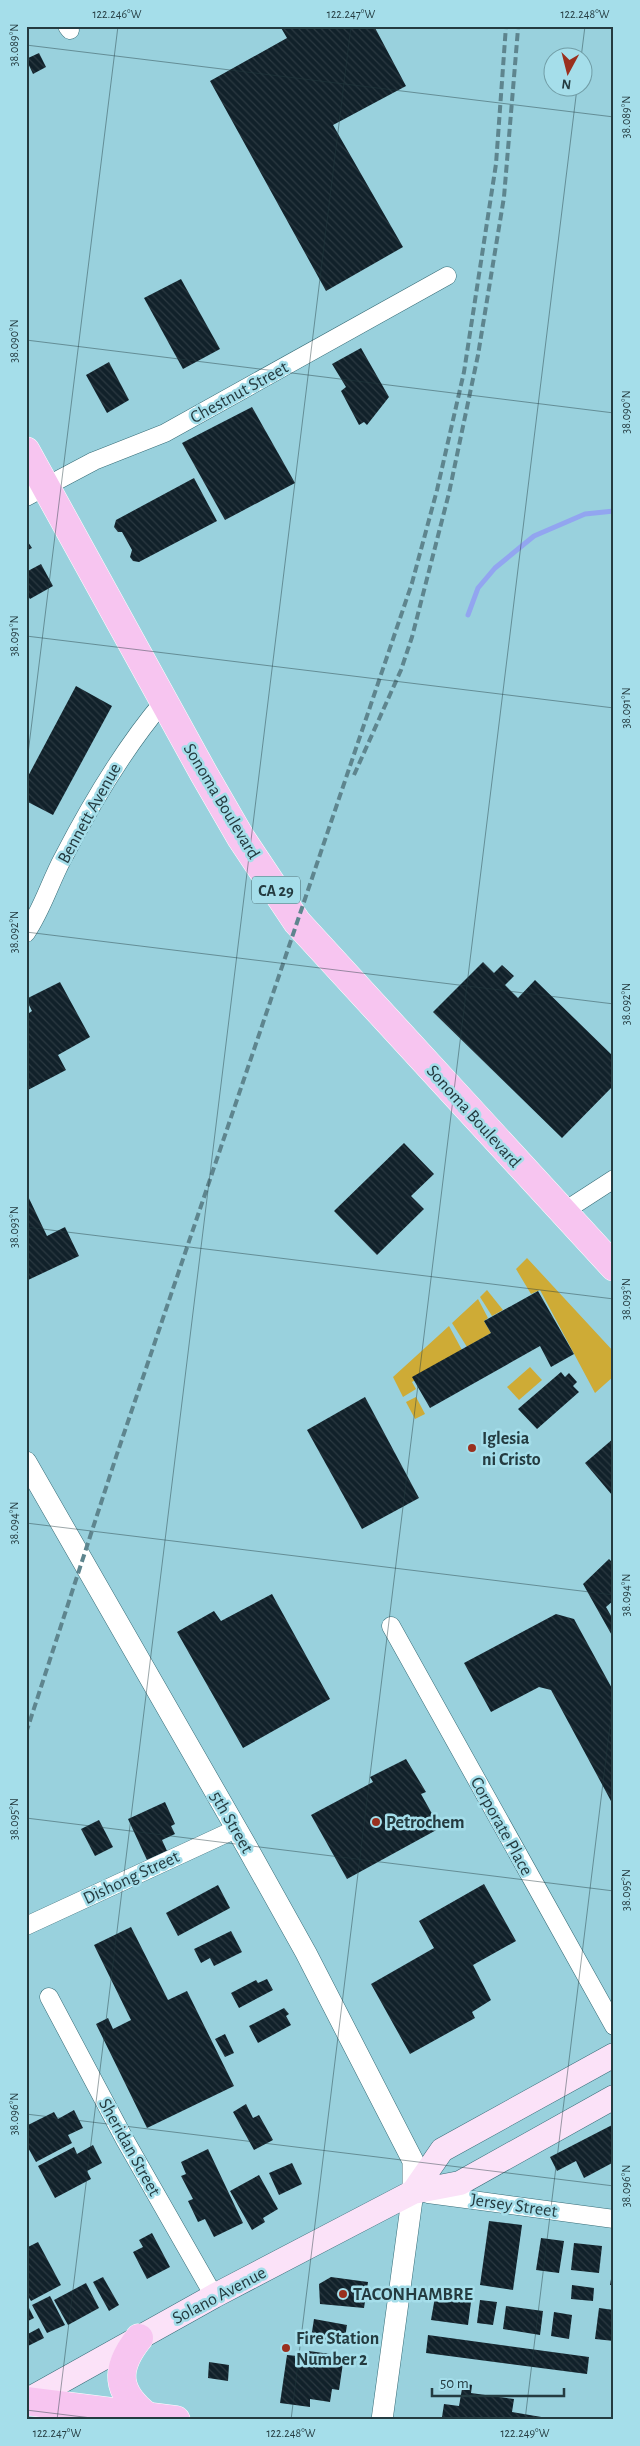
<svg xmlns="http://www.w3.org/2000/svg" width="640" height="2446" font-family="'Alegreya Sans',sans-serif">
<style>
.grass{fill:#ceab36}
.lines{fill:none;stroke-linecap:round;stroke-linejoin:round}
.stream{stroke:#92a5f0;stroke-width:5}
.building{fill:url(#building-back-hatch)}
.minor-casing{stroke:#366c77;stroke-width:19}
.tertiary-casing{stroke:#366c77;stroke-width:22}
.secondary-casing{stroke:#366c77;stroke-width:25}
.primary-casing{stroke:#fff;stroke-width:29}
.minor{stroke:#fff;stroke-width:18}
.tertiary{stroke:#fff;stroke-width:21}
.secondary{stroke:#fbe2f8;stroke-width:24}
.primary{stroke:#f7c5f0;stroke-width:28}
.rail{stroke:#5e858e;stroke-width:4;stroke-dasharray:8 4;stroke-linecap:butt}
.ticks{fill:none;stroke:#243b40;stroke-width:1;stroke-opacity:0.45}
.poi-dot{fill:#9a301e;stroke:#a5deea;stroke-width:2}
.labels{text-anchor:middle;stroke-width:5;stroke-linejoin:round;paint-order:stroke}
.shield{fill:#a5deea;stroke:#4b6c73;stroke-width:1}
.shield-label{font-size:16px;font-weight:bold;fill:#243b40}
.street-label{font-size:18px;fill:#243b40;stroke:#a5deea}
.poi-label{font-size:18px;font-weight:bold;fill:#243b40;stroke:#a5deea;text-anchor:start}
.neatline{fill:none;stroke:#243b40;stroke-width:2}
.ticks-label{font-size:12px;text-anchor:middle;fill:#243b40}
</style>
<defs>
<pattern id="building-back-hatch" width="6" height="6" patternUnits="userSpaceOnUse" patternTransform="scale(1.25)"><rect width="6" height="6" fill="#11212a"/><path d="M-1 5l2 2M0 0l6 6M5-1l2 2" fill="none" stroke="#2b3941"/></pattern>
</defs>
<rect width="100%" height="100%" fill="#99d1dd"/>
<g class="grass">
<polygon points="527,1258 614,1352 614,1376 595,1393 540,1290 531,1294 516,1269"/>
<polygon points="487,1290 503,1310 492,1316 480,1297"/>
<polygon points="478,1299 488,1318 484,1321 491,1333 467,1347 452,1323"/>
<polygon points="449,1326 462,1350 412,1382 416,1389 403,1397 393,1377"/>
<polygon points="530,1367 542,1380 519,1400 507,1387"/>
<polygon points="416,1397 425,1414 415,1419 406,1402"/>
</g>
<g class="lines">
<polyline class="stream" points="468,615 478,588 495,568 534,536 585,514 614,511"/>
</g>
<g class="building">
<polygon points="280,26 374,26 406,86 333,125 403,247 326,291 210,81 287,38"/>
<polygon points="39,53 46,67 33,74 26,59"/>
<polygon points="181,279 220,349 183,369 144,298"/>
<polygon points="361,348 389,397 367,425 364,422 359,425 341,391 346,387 332,364"/>
<polygon points="109,362 129,400 107,413 86,375"/>
<polygon points="252,407 295,483 225,520 182,443"/>
<polygon points="194,478 217,521 139,562 133,561 130,557 132,550 122,532 118,532 114,527 116,520"/>
<polygon points="26,539 32,548 26,551"/>
<polygon points="41,564 53,586 30,599 26,593 26,572"/>
<polygon points="76,686 112,706 53,815 26,801 26,780"/>
<polygon points="483,962 494,973 502,965 514,976 505,985 518,998 535,980 614,1057 614,1085 562,1138 433,1012"/>
<polygon points="60,982 90,1037 58,1055 66,1070 26,1091 26,1015 32,1011 26,999"/>
<polygon points="404,1143 434,1174 411,1196 424,1209 377,1255 334,1211"/>
<polygon points="26,1192 47,1236 65,1227 79,1256 26,1281"/>
<polygon points="538,1291 574,1354 551,1367 540,1346 430,1408 412,1377 491,1333 484,1321"/>
<polygon points="561,1372 565,1377 569,1373 577,1382 573,1386 579,1392 537,1429 518,1409"/>
<polygon points="365,1397 419,1498 362,1529 307,1430"/>
<polygon points="614,1438 614,1494 612,1495 585,1463"/>
<polygon points="609,1559 614,1564 614,1600 606,1607 614,1621 614,1639 583,1584"/>
<polygon points="272,1594 330,1699 243,1748 177,1632 214,1611 221,1621"/>
<polygon points="556,1614 574,1619 614,1692 614,1799 611,1801 551,1690 539,1687 491,1712 464,1663"/>
<polygon points="406,1759 426,1792 421,1794 440,1828 347,1879 311,1815 373,1782 370,1777"/>
<polygon points="165,1802 175,1824 171,1826 175,1834 162,1840 167,1851 147,1860 128,1819"/>
<polygon points="99,1820 113,1847 95,1856 81,1829"/>
<polygon points="484,1884 516,1941 473,1965 491,2000 472,2012 475,2018 410,2054 371,1984 434,1948 419,1921"/>
<polygon points="218,1885 230,1908 178,1936 166,1913"/>
<polygon points="131,1927 168,2000 187,1991 234,2086 147,2128 96,2024 108,2018 113,2029 131,2020 94,1945"/>
<polygon points="231,1931 242,1952 214,1966 210,1958 201,1963 194,1949"/>
<polygon points="267,1979 273,1990 239,2008 231,1993 256,1980 258,1983"/>
<polygon points="284,2008 289,2014 286,2016 291,2025 258,2043 249,2026"/>
<polygon points="225,2034 234,2053 225,2057 215,2039"/>
<polygon points="246,2104 253,2118 259,2115 273,2140 254,2150 233,2112"/>
<polygon points="74,2110 83,2128 68,2135 72,2143 36,2162 26,2144 26,2126 54,2112 58,2119"/>
<polygon points="614,2124 614,2162 584,2178 576,2161 557,2171 550,2157"/>
<polygon points="93,2145 102,2163 87,2171 91,2179 55,2198 38,2166 74,2147 77,2154"/>
<polygon points="208,2149 243,2223 214,2237 205,2219 198,2222 188,2201 193,2199 181,2176 186,2174 181,2162"/>
<polygon points="292,2163 302,2184 279,2195 269,2173"/>
<polygon points="259,2175 278,2209 263,2218 265,2222 252,2230 230,2191"/>
<polygon points="489,2221 522,2225 513,2290 480,2285"/>
<polygon points="152,2233 170,2267 147,2279 133,2252 143,2247 139,2240"/>
<polygon points="541,2238 564,2241 559,2273 536,2270"/>
<polygon points="38,2242 61,2285 31,2301 26,2293 26,2248"/>
<polygon points="574,2243 602,2246 599,2273 571,2270"/>
<polygon points="613,2268 614,2269 614,2285 610,2285"/>
<polygon points="103,2277 119,2305 109,2311 93,2282"/>
<polygon points="331,2277 368,2282 364,2308 320,2304 319,2284"/>
<polygon points="86,2283 99,2308 68,2325 54,2300"/>
<polygon points="572,2285 594,2288 593,2301 571,2299"/>
<polygon points="50,2296 65,2325 47,2333 32,2305"/>
<polygon points="435,2297 471,2302 468,2325 431,2320"/>
<polygon points="480,2300 497,2302 493,2325 477,2323"/>
<polygon points="506,2306 543,2311 540,2335 503,2329"/>
<polygon points="29,2308 34,2318 26,2322 26,2309"/>
<polygon points="599,2308 614,2310 614,2341 595,2339"/>
<polygon points="554,2312 572,2315 569,2339 551,2336"/>
<polygon points="314,2319 347,2325 344,2344 311,2338"/>
<polygon points="39,2328 44,2338 26,2347 26,2335"/>
<polygon points="428,2335 589,2357 587,2374 426,2353"/>
<polygon points="309,2351 344,2356 339,2390 332,2389 330,2402 310,2399 310,2407 280,2403 287,2355 308,2357"/>
<polygon points="209,2362 229,2365 228,2381 208,2378"/>
<polygon points="463,2383 472,2385 471,2393 514,2399 512,2412 559,2420 447,2420 447,2418 442,2417 444,2404 459,2406"/>
</g>
<g class="lines">
<g class="minor-casing">
<g id="minor">
<polyline points="67,26 70,30"/>
<polyline points="26,497 94,461 165,433 447,276"/>
<path d="M26 933C42 910 50 882 63 858 92 802 124 748 164 701"/>
<polyline points="563,1212 614,1179"/>
<polyline points="391,1626 614,2026"/>
<polyline points="26,1926 236,1829"/>
<polyline points="49,1997 125,2140 214,2296"/>
<polyline points="428,2194 614,2219"/>
</g>
</g>
<g class="tertiary-casing">
<polyline id="tertiary" points="26,1462 248,1849 306,1953 413,2161 413,2192 382,2420"/>
</g>
<g class="secondary-casing">
<g id="secondary">
<polyline points="413,2192 442,2150 614,2055"/>
<polyline points="26,2401 214,2296 413,2192 460,2183 614,2097"/>
</g>
</g>
<g class="primary-casing">
<g id="primary">
<polyline points="26,451 204,774 241,838 297,922 614,1267"/>
<path d="M139 2338C114 2369 116 2392 147 2416"/>
<polyline points="26,2401 176,2420"/>
</g>
</g>
<use href="#minor" class="minor"/>
<use href="#tertiary" class="tertiary"/>
<use href="#secondary" class="secondary"/>
<use href="#primary" class="primary"/>
<g class="rail">
<polyline points="354,775 401,670 412,637 449,493 478,355 504,197 518,29"/>
<polyline points="26,1733 117,1454 412,583 437,490 464,372 496,164 506,26"/>
</g>
</g>
<path class="ticks" d="M26 45 614 117M581 58 585 26M26 340 614 413M26 636 614 708M26 770 118 26M26 932 614 1004M26 1227 614 1299M26 1523 614 1595M26 1818 614 1891M26 2114 614 2186M26 2410 108 2420M57 2420 351 26M291 2420 577 88M525 2420 614 1693"/>
<g class="poi-dot">
<circle cx="472" cy="1448" r="5"/>
<circle cx="376" cy="1822" r="5"/>
<circle cx="343" cy="2294" r="5"/>
<circle cx="286" cy="2348" r="5"/>
</g>
<g class="labels">
<rect class="shield" x="252" y="876.5" width="48" height="27" rx="4"/>
<g class="shield-label">
<text x="276" y="896">CA 29</text>
</g>
<g class="street-label">
<text transform="translate(239 392) rotate(-29)" y="6">Chestnut Street</text>
<text transform="translate(222 801) rotate(59)" y="6">Sonoma Boulevard</text>
<text transform="translate(89 813) rotate(-61)" y="6">Bennett Avenue</text>
<text transform="translate(474 1116) rotate(48)" y="6">Sonoma Boulevard</text>
<text transform="translate(232 1822) rotate(60)" y="6">5th Street</text>
<text transform="translate(502 1826) rotate(61)" y="6">Corporate Place</text>
<text transform="translate(131 1877) rotate(-25)" y="6">Dishong Street</text>
<text transform="translate(130 2147) rotate(61)" y="6">Sheridan Street</text>
<text transform="translate(514 2205) rotate(8)" y="6">Jersey Street</text>
<text transform="translate(219 2295) rotate(-28)" y="6">Solano Avenue</text>
</g>
<g class="poi-label">
<text x="482" y="1444">Iglesia<tspan x="482" dy="21">ni Cristo</tspan></text>
<text x="386" y="1828">Petrochem</text>
<text x="353" y="2300">TACONHAMBRE</text>
<text x="296" y="2344">Fire Station<tspan x="296" dy="21">Number 2</tspan></text>
</g>
</g>
<rect width="640" height="2446" fill="none" stroke="#a5deea" stroke-width="55"/>
<g transform="translate(568 72) rotate(187)"><circle r="24" fill="#a5deea" stroke="#719da6"/>
<path d="M0-4L9 19L0 12L-9 19Z" fill="#9a301e"/>
<text y="-8" font-size="14" font-weight="bold" text-anchor="middle" fill="#243b40">N</text>
</g>
<path d="M432 2388v8h132v-8" fill="none" stroke="#243b40" stroke-width="2.5"/>
<text x="440" y="2388" font-size="15" fill="#243b40" stroke="#a5deea" stroke-width="4" paint-order="stroke">50 m</text>
<rect x="28" y="28" width="584" height="2390" class="neatline"/>
<g class="ticks-label">
<text x="117" y="18">122.246°W</text>
<text x="351" y="18">122.247°W</text>
<text x="585" y="18">122.248°W</text>
<text transform="translate(14 45) rotate(-90)" y="4">38.089°N</text>
<text transform="translate(626 117) rotate(-90)" y="4">38.089°N</text>
<text transform="translate(14 341) rotate(-90)" y="4">38.090°N</text>
<text transform="translate(626 412) rotate(-90)" y="4">38.090°N</text>
<text transform="translate(14 636) rotate(-90)" y="4">38.091°N</text>
<text transform="translate(626 708) rotate(-90)" y="4">38.091°N</text>
<text transform="translate(14 932) rotate(-90)" y="4">38.092°N</text>
<text transform="translate(626 1004) rotate(-90)" y="4">38.092°N</text>
<text transform="translate(14 1227) rotate(-90)" y="4">38.093°N</text>
<text transform="translate(626 1299) rotate(-90)" y="4">38.093°N</text>
<text transform="translate(14 1523) rotate(-90)" y="4">38.094°N</text>
<text transform="translate(626 1595) rotate(-90)" y="4">38.094°N</text>
<text transform="translate(14 1819) rotate(-90)" y="4">38.095°N</text>
<text transform="translate(626 1890) rotate(-90)" y="4">38.095°N</text>
<text transform="translate(14 2114) rotate(-90)" y="4">38.096°N</text>
<text transform="translate(626 2186) rotate(-90)" y="4">38.096°N</text>
<text x="57" y="2437">122.247°W</text>
<text x="291" y="2437">122.248°W</text>
<text x="525" y="2437">122.249°W</text>
</g>
</svg>
